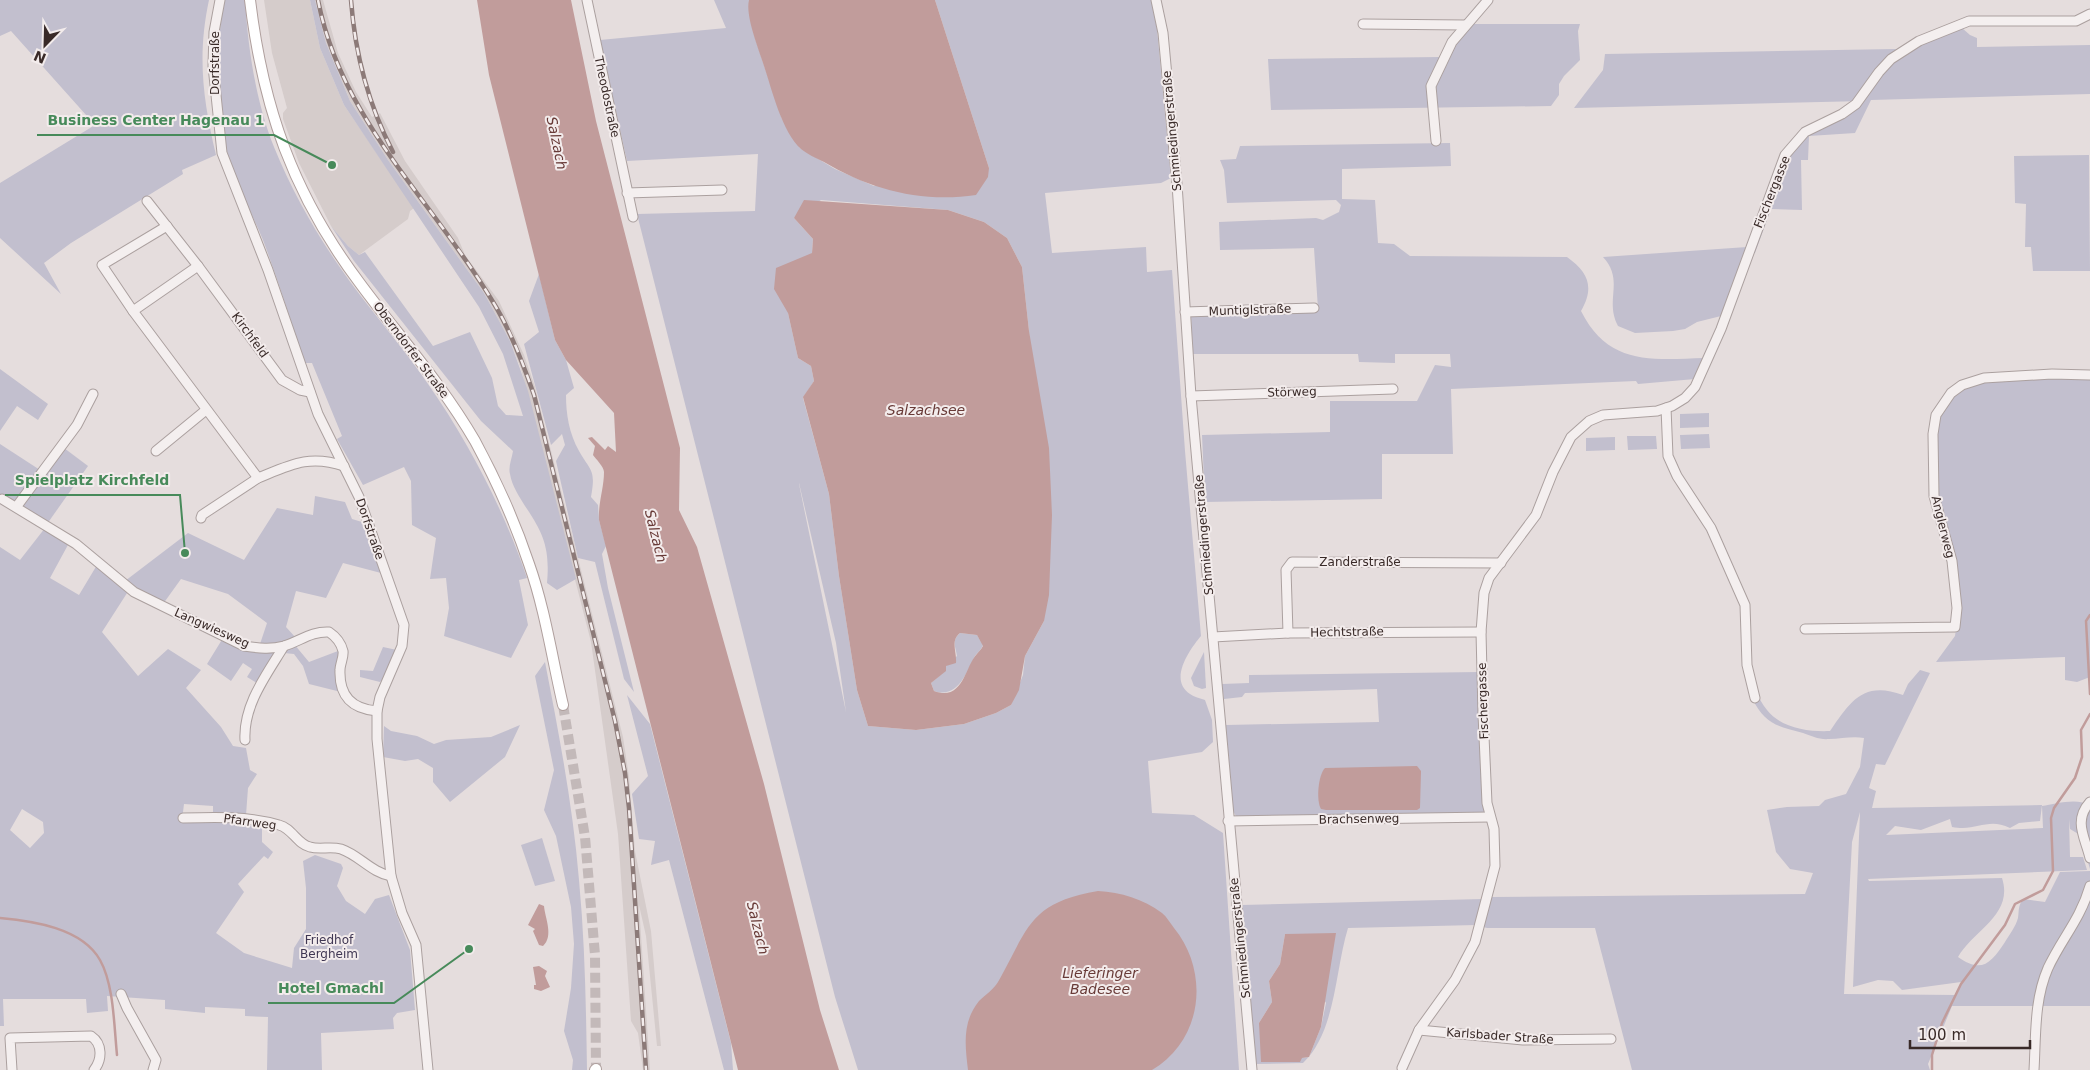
<svg xmlns="http://www.w3.org/2000/svg" width="2090" height="1070" font-family="'DejaVu Sans',sans-serif">
<style>
.built{fill:#d5cccb}
.green{fill:#c2bfce;fill-rule:evenodd}
.water{fill:#c19c9b;fill-rule:evenodd}
.lines{fill:none;stroke-linecap:round;stroke-linejoin:round}
.stream{stroke:#c19c9b;stroke-width:2.5}
.major-tunnel{stroke:#c3b9b9;stroke-width:10;stroke-dasharray:10 5;stroke-linecap:butt}
.minor-casing{stroke:#aba09f;stroke-width:11}
.major-casing{stroke:#af9f9d;stroke-width:12}
.minor{stroke:#f4efef;stroke-width:9}
.major{stroke:#fff;stroke-width:10}
.rail-casing{stroke:#8c7a78;stroke-width:4.5}
.rail{stroke:#f3ecec;stroke-width:2.5;stroke-dasharray:8;stroke-linecap:butt}
.labels{text-anchor:middle;stroke-width:4;stroke-linejoin:round;paint-order:stroke}
.street-label{font-size:12px;fill:#392a28;stroke:#f3ecec}
.park-label{font-size:12px;fill:#403753;stroke:#f3ecec}
.water-label{font-size:14px;font-style:italic;fill:#683a37;stroke:#f3ecec}
.leader{fill:none;stroke:#478a5a;stroke-width:2}
.callout-dot{fill:#478a5a;stroke:#f3ecec;stroke-width:2}
.callout-label{font-size:14px;text-anchor:middle;font-weight:bold;fill:#478a5a;stroke:#f3ecec;stroke-width:4;stroke-linejoin:round;paint-order:stroke}
</style>
<rect width="100%" height="100%" fill="#e5dddd"/>
<g class="built">
<polygon points="264,0 310,0 320,48 344,105 414,208 410,211 408,219 359,255 348,246 331,226 299,163 283,119 283,113 287,108 272,53"/>
<polygon points="315,0 323,0 338,53 356,92 372,117 380,113 405,161 458,238 465,255 499,301 524,355 535,387 623,737 629,777 635,851 651,931 661,1046 657,1046 646,936 639,905 650,1070 643,1070 638,1033 631,1021 618,834 591,642 521,369 510,341 484,293 388,160 350,101 326,43"/>
</g>
<g class="green">
<path d="M0 0H209C197 56 203 100 216 155L182 170 183 174 71 243 44 263 61 294 0 238V183L95 125 11 31 0 36Z"/>
<path d="M225 0H245C248 49 256 102 274 147 291 189 314 230 339 266 367 307 400 343 428 384 468 441 505 512 527 578L519 580 528 625 511 658 444 636 449 608 446 578 430 579 436 538 412 525 411 481 404 467 363 485 337 439 342 436 312 363H305C291 322 278 280 263 240 252 213 237 187 229 159 215 110 214 50 225 0Z"/>
<path d="M310 0H315L326 43 350 101 388 160 484 293 510 341 528 391 576 579 557 590 547 583C550 549 544 534 525 506 519 496 512 486 510 474 508 467 512 458 513 451L481 421 354 261 331 226 348 246 359 255 365 252 433 346 470 332 492 378 498 406 506 415 523 416 503 354 479 307 344 105 320 48Z"/>
<path d="M714 0H749L755 38 782 119 800 148 835 169 874 186 989 168 935 0H1151L1157 29 1171 178 1161 183 1045 193 1052 253 1146 247 1147 272 1172 270 1185 451 1201 636C1190 649 1168 680 1190 694 1194 697 1200 698 1205 700L1212 720 1213 742 1202 752 1148 761 1152 813 1194 815 1223 833 1239 1070H858L835 997 637 214 755 211 758 154 627 161 600 40 726 28ZM821 200 948 210 984 222 1007 238 1022 267 1029 331 1044 621 1025 656 1023 675 1011 705 996 713 964 724 916 730 868 726 857 690 839 576 829 494 803 398 814 381 811 366 798 358 788 313 812 253 813 239 794 218ZM799 483 836 643 846 712 799 484Z"/>
<polygon points="1469,24 1580,24 1578,31 1580,60 1564,76 1559,84 1559,95 1551,106 1271,110 1268,59 1440,57 1445,59"/>
<path d="M1962 28 1970 35 1977 38V47L2090 45V94L1871 100 1855 133 1809 136 1808 160H1801L1802 210 1771 209 1755 253 1750 254C1765 216 1777 161 1808 134 1824 120 1850 117 1864 101L1574 108 1603 70 1605 54 1895 49 1901 54 1917 44Z"/>
<path d="M1450 143 1451 166 1342 169V199L1375 200 1378 243 1394 244 1410 256 1567 257C1588 272 1595 287 1581 311 1608 365 1651 360 1704 358L1695 379 1638 384 1636 381 1451 389 1453 454H1382V499L1205 502 1202 435 1330 432V401H1417L1435 365 1451 367 1450 354H1395V363L1359 362 1358 354H1193L1191 314 1318 309 1314 248 1220 250 1219 222 1316 218 1323 220 1339 212 1341 205 1336 200 1227 203 1224 170 1220 160 1236 159 1240 146Z"/>
<polygon points="2089,155 2090,271 2033,271 2031,247 2025,247 2026,204 2015,203 2014,156"/>
<path d="M1747 247 1721 316 1697 322 1685 329 1673 331 1635 333 1618 326C1604 300 1625 281 1603 257Z"/>
<path d="M539 274 555 340 566 360 574 388 566 395C566 414 569 433 579 451 591 472 596 469 591 497L598 505 599 520 606 546 602 554 608 588 634 692 624 679 595 562 578 558 556 461 565 445 562 434 551 445 524 344 539 332 529 301Z"/>
<polygon points="0,369 48,404 38,420 17,406 0,431"/>
<polygon points="2090,377 2090,677 2077,682 2065,680 2065,657 1936,662 1955,636 1959,608 1939,508 1935,438 1941,410 1963,387 1993,379"/>
<polygon points="1709,413 1709,427 1680,428 1680,414"/>
<polygon points="1709,434 1710,448 1681,449 1680,435"/>
<polygon points="1627,436 1656,436 1657,449 1628,450"/>
<polygon points="1615,437 1615,450 1586,451 1586,438"/>
<polygon points="0,444 40,470 16,500 9,500 0,494"/>
<polygon points="64,448 88,466 47,524 24,508 23,503"/>
<polygon points="315,496 345,502 352,519 362,522 381,573 343,563 326,598 296,591 286,627 296,638 284,643 259,647 267,623 228,594 181,579 163,604 125,581 188,533 244,560 277,508 313,515"/>
<path d="M45 528 69 543 50 578 79 595 97 565 129 590 102 632 138 676 168 649 201 670 186 688 221 727 233 746 246 748 250 770 257 774 248 788 246 815 213 813V806L184 804 182 820 252 823 262 826V842L273 852 268 859 264 856 238 884 244 892 216 933 244 953 292 968 294 948 306 929V888L303 861 315 855 341 864 343 868 337 886 346 901 365 914 375 899 389 895 410 950 415 1010 397 1013 393 1018 394 1029 321 1033 322 1070H267L268 1017 245 1016V1009L205 1007V1013L165 1009V1000L107 996 108 1011 87 1013 86 999H3L4 1026H0V547L20 560ZM22 809 43 822 44 833 30 848 10 830Z"/>
<path d="M960 633 977 635 983 645C981 651 976 653 974 658 966 674 957 699 934 691L931 683 945 671 946 666 957 656C956 647 951 641 960 633Z"/>
<polygon points="223,638 273,650 276,654 257,683 247,677 252,669 243,663 231,681 207,664"/>
<polygon points="294,644 309,662 338,651 341,692 309,684 303,666 294,654 284,653"/>
<polygon points="383,647 397,650 388,672 380,682 360,677 360,670 373,671"/>
<polygon points="1204,652 1206,688 1202,689 1194,686 1191,678"/>
<path d="M545 662C559 734 573 807 579 880 585 943 586 1007 587 1070H572L573 1060 564 1031 571 988 574 944 571 907 556 836 544 810 554 770 535 676Z"/>
<path d="M1920 670 1930 673 1885 765 1876 764 1869 788 1876 791 1872 808 2042 805 2040 821 2019 823 2010 828C1987 817 1977 832 1952 827L1950 819 1921 830 1895 826 1886 835 2043 828 2042 806C2056 804 2078 797 2090 806V869L2080 835 2070 829 2069 819 2070 857H2083L2087 870 1868 879 1869 881 2002 878C2014 915 1973 930 1958 957 1982 974 1991 963 2005 942 2009 935 2016 926 2018 918 2019 910 2018 906 2023 899L2045 902 2060 872 2090 871V1006H1952L1928 1064 1930 1070H1632L1595 928H1487L1476 925 1348 928C1335 970 1336 1032 1303 1063L1254 1064 1242 905 1483 899 1492 897 1805 894 1813 873 1790 869 1776 852 1767 810 1787 807 1819 806 1825 800 1846 794 1860 767 1864 738C1852 736 1841 739 1829 739 1820 740 1811 736 1803 733 1776 726 1765 724 1752 698L1755 689C1758 696 1762 704 1767 710 1781 728 1809 732 1830 731 1850 702 1863 680 1903 695L1908 684ZM1860 812 1853 987 1878 980 1893 981 1902 990 1961 982 1956 995 1844 994 1852 842ZM1285 934 1326 1003 1321 1027 1309 1057 1302 1058 1259 1023 1272 1002 1269 981 1280 964Z"/>
<path d="M1480 672 1486 813 1238 818C1225 808 1227 743 1226 725L1379 722 1377 689 1245 693 1242 697 1224 699 1222 684 1249 683V675Z"/>
<polygon points="627,695 650,724 731,1043 733,1070 724,1070 669,860 651,865 655,841 639,839 632,794 648,776"/>
<polygon points="520,725 505,757 450,802 433,782 433,768 418,759 405,761 383,757 384,726 391,731 417,736 434,744 446,740 491,737"/>
<polygon points="542,838 555,881 535,886 521,845"/>
</g>
<g class="water">
<path d="M477 0H571L596 121 680 448 679 510 697 547 764 784 820 1010 839 1070H738L599 520C598 503 604 488 604 472 604 467 596 459 593 455L595 446 588 438 592 437 605 450 608 446 616 452 614 413 566 360 555 340 489 75Z"/>
<path d="M749 0H935L989 168 988 177 976 195C922 203 871 190 824 162 816 158 807 154 801 149 782 132 772 90 764 66 759 50 745 16 749 0Z"/>
<path d="M804 200 948 210 984 222 1007 238 1022 267 1029 331 1049 448 1052 515 1049 595 1044 621 1025 656 1019 690 1011 705 996 713 964 724 916 730 868 726 857 690 839 576 829 494 803 397 814 381 811 366 798 358 788 313 774 289 776 268 812 253 813 239 794 218ZM960 633 977 635 983 646C981 650 979 651 976 655 965 667 963 702 934 691L931 683 946 671V666L956 663C957 652 950 641 960 633Z"/>
<path d="M1417 766 1421 771 1420 808 1417 810H1326L1321 809C1316 801 1318 775 1325 768Z"/>
<path d="M1098 891C1121 892 1143 899 1162 913 1167 917 1170 923 1174 928 1210 972 1203 1040 1152 1070H968C965 1045 962 1022 979 1001 985 995 994 989 998 982 1029 927 1029 903 1098 891Z"/>
<path d="M539 904 544 906C545 918 554 936 543 946L539 945 533 931 535 929 528 925Z"/>
<polygon points="1336,933 1321,1027 1309,1057 1302,1058 1300,1062 1261,1062 1259,1023 1272,1002 1269,981 1280,964 1285,934"/>
<polygon points="539,966 547,971 545,976 550,987 541,991 534,989 534,985 536,985 533,967"/>
</g>
<g class="lines">
<g class="stream">
<polyline points="2090,615 2086,621 2090,694"/>
<path d="M0 918C33 921 82 928 100 960 114 985 114 1026 117 1055"/>
<polyline points="1932,1070 1932,1055 1942,1023 1961,984 2005,925 2015,904 2043,890 2053,871 2051,818 2054,808 2075,778 2082,757 2081,730 2090,714"/>
</g>
<polyline class="major-tunnel" points="563,705 585,837 595,955 596,1069"/>
<g class="minor-casing">
<g id="minor">
<polyline points="220,0 214,32 213,66 222,153 268,270 318,414 359,497 404,625 402,646 380,697 377,711 377,739 391,876 402,913 416,945 428,1070"/>
<polyline points="587,0 633,217"/>
<polyline points="1156,0 1163,33 1177,184 1191,396 1252,1070"/>
<polyline points="1363,24 1465,25"/>
<polyline points="1436,141 1431,86 1452,42 1488,0"/>
<polyline points="627,193 722,190"/>
<polyline points="147,201 198,266"/>
<polyline points="133,311 102,265 167,226"/>
<polyline points="1185,312 1314,308"/>
<path d="M310 392 300 390 282 380 198 266 133 311 258 478C290 465 309 454 344 466"/>
<polyline points="1191,396 1393,389"/>
<polyline points="1666,408 1668,456 1677,476 1711,528 1745,605 1747,665 1755,698"/>
<polyline points="156,451 206,410"/>
<path d="M2 499 76 544 134 592 244 646C258 648 270 650 284 646 300 641 312 631 329 632 335 636 341 643 343 651 344 657 340 664 340 670 339 696 352 709 377 711"/>
<polyline points="17,506 77,425 93,394"/>
<polyline points="201,518 202,515 258,478"/>
<polyline points="1805,629 1955,627 1957,608 1952,561 1934,496 1933,434 1936,415 1951,393 1962,385 1984,378 2052,374 2090,375"/>
<polyline points="1288,633 1286,570 1292,562 1501,563"/>
<polyline points="1213,637 1288,633 1481,632"/>
<path d="M245 740C243 705 267 674 284 646"/>
<path d="M2090 802C2073 821 2085 837 2090 858"/>
<path d="M183 818C215 817 248 816 279 825 292 828 297 844 310 847 320 850 330 846 341 849 359 855 372 873 391 876"/>
<polyline points="1228,821 1490,817"/>
<polyline points="121,994 127,1008 156,1060 153,1070"/>
<polyline points="1419,1030 1523,1040 1611,1039"/>
<polyline points="1402,1068 1419,1030 1455,980 1475,942 1495,866 1494,829 1487,803 1483,714 1481,632 1484,593 1489,578 1536,515 1553,472 1571,437 1589,421 1603,415 1657,411 1672,406 1685,398 1695,387 1721,329 1785,155 1805,132 1842,114 1856,104 1879,72 1891,59 1919,41 1969,21 2076,21 2090,14"/>
<path d="M12 1070 10 1038 91 1036C103 1044 102 1060 94 1070"/>
<path d="M2034 1070C2036 1036 2034 1000 2048 968 2062 938 2080 920 2090 886"/>
</g>
</g>
<g class="major-casing">
<g id="major">
<path d="M250 0C263 108 293 194 359 282 398 335 442 384 475 441 496 480 515 522 529 564 545 609 552 658 563 705"/>
<polyline points="595,1070 596,1069"/>
</g>
</g>
<use href="#minor" class="minor"/>
<use href="#major" class="major"/>
<g class="rail-casing">
<g id="rail">
<path d="M318 0C341 120 433 201 493 302 511 331 523 363 534 395L615 721 625 773 629 808 646 1070"/>
<path d="M351 0C355 54 368 104 393 152"/>
</g>
</g>
<use href="#rail" class="rail"/>
</g>
<g class="labels">
<g class="street-label">
<text transform="translate(215 63) rotate(-90)" y="4">Dorfstraße</text>
<text transform="translate(607 97) rotate(78)" y="4">Theodostraße</text>
<text transform="translate(1172 131) rotate(-95)" y="4">Schmiedingerstraße</text>
<text transform="translate(1772 192) rotate(-68)" y="4">Fischergasse</text>
<text transform="translate(1250 310) rotate(-2)" y="4">Muntiglstraße</text>
<text transform="translate(250 335) rotate(54)" y="4">Kirchfeld</text>
<text transform="translate(411 350) rotate(53)" y="4">Oberndorfer Straße</text>
<text transform="translate(1292 392) rotate(-2)" y="4">Störweg</text>
<text transform="translate(1943 527) rotate(76)" y="4">Anglerweg</text>
<text transform="translate(370 529) rotate(71)" y="4">Dorfstraße</text>
<text transform="translate(1204 535) rotate(-95)" y="4">Schmiedingerstraße</text>
<text x="1360" y="566">Zanderstraße</text>
<text transform="translate(212 628) rotate(24)" y="4">Langwiesweg</text>
<text transform="translate(1347 632) rotate(-1)" y="4">Hechtstraße</text>
<text transform="translate(1483 701) rotate(-92)" y="4">Fischergasse</text>
<text transform="translate(1359 819) rotate(-1)" y="4">Brachsenweg</text>
<text transform="translate(250 822) rotate(8)" y="4">Pfarrweg</text>
<text transform="translate(1240 938) rotate(-96)" y="4">Schmiedingerstraße</text>
<text transform="translate(1500 1036) rotate(4)" y="4">Karlsbader Straße</text>
</g>
<g class="park-label">
<text x="329" y="944">Friedhof<tspan x="329" dy="14">Bergheim</tspan></text>
</g>
<g class="water-label">
<text transform="translate(557 143) rotate(78)" y="5">Salzach</text>
<text x="926" y="415">Salzachsee</text>
<text transform="translate(656 536) rotate(76)" y="5">Salzach</text>
<text transform="translate(758 928) rotate(76)" y="5">Salzach</text>
<text x="1100" y="978">Lieferinger<tspan x="1100" dy="16">Badesee</tspan></text>
</g>
</g>
<path class="leader" d="M332 165L274 135H37M185 553L180 495H5M469 949L394 1003H268"/>
<g class="callout-dot">
<circle cx="332" cy="165" r="5"/>
<circle cx="185" cy="553" r="5"/>
<circle cx="469" cy="949" r="5"/>
</g>
<g class="callout-label">
<text x="156" y="125">Business Center Hagenau 1</text>
<text x="92" y="485">Spielplatz Kirchfeld</text>
<text x="331" y="993">Hotel Gmachl</text>
</g>
<g transform="translate(45 45) rotate(203)" stroke="#f3ecec" stroke-width="4" paint-order="stroke">
<path d="M0-4L9 19L0 12L-9 19Z" fill="#392a28"/>
<text y="-8" font-size="14" font-weight="bold" text-anchor="middle" fill="#392a28">N</text>
</g>
<path d="M1910 1040v8h120v-8" fill="none" stroke="#392a28" stroke-width="2.5"/>
<text x="1918" y="1040" font-size="15" fill="#392a28" stroke="#f3ecec" stroke-width="4" paint-order="stroke">100 m</text>
</svg>
